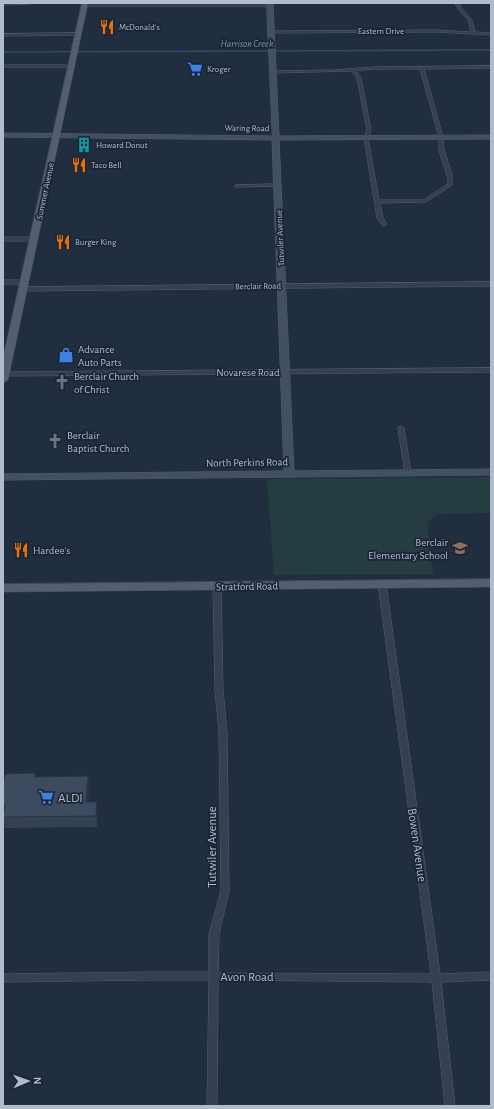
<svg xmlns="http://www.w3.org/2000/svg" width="494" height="1109" font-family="'Alegreya Sans',sans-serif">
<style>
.green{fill:#233d41}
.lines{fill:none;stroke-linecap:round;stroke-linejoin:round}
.stream{stroke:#334969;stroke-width:1.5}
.street-casing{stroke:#545e6e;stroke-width:1}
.secondary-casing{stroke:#545e6e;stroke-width:1}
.primary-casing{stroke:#3f4959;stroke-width:1}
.street{fill:#364050;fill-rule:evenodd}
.secondary{fill:#434f63;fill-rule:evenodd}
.primary{fill:#535f70;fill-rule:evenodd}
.wall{fill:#344053}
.shaded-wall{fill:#2b3443}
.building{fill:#3d4b60;stroke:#2b3443}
.labels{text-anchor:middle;stroke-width:3.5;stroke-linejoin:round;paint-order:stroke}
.far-poi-label{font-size:9px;fill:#b1bbcb;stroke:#1b2535;text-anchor:start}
.far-street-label{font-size:9px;fill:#b1bbcb;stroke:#1b2535}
.far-water-label{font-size:10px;font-style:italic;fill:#7691b5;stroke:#1b2535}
.poi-label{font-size:11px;fill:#b1bbcb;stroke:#1b2535;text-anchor:start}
.street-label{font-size:11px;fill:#b1bbcb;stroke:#1b2535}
.near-poi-label{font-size:13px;fill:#b1bbcb;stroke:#1b2535;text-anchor:start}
.near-street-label{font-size:13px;fill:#b1bbcb;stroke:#1b2535}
</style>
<rect width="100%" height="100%" fill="#212e40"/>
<polygon class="green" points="491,477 491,513 437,514 427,523 433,574 274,575 267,479"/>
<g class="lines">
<polyline class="stream" points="3,52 491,50"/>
<g class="street-casing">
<g id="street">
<polygon points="3,3 32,3 30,4 3,5"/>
<polygon points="455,3 459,3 462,9 472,20 475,32 491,33 491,35 436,32 271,33 269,32 271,31 436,30 471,32 468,20 459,10"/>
<polygon points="84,4 270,4 272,5 270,6 83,6 82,5"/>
<polygon points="78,33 78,35 77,35 3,36 3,34"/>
<polygon points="3,65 72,65 74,66 72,67 3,67"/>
<path d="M491 66V68L424 69 443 137 444 150 452 174V185L426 202 380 203 383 218 387 224 384 226 382 225 377 218 364 138 367 130 357 78 352 71 272 73 270 72 272 71 334 70 374 67ZM374 69H420L439 137V150L448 179V184L423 200H379L368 138 371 130 361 78 356 71Z"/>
<polygon points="277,184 279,185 279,186 236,187 234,186 236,185"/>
<polygon points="3,237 35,237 38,239 35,241 3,241"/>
<polygon points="3,280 26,280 29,282 26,284 3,284"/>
<polygon points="491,282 491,286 24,291 21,289 24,287"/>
<polygon points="491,368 491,372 3,376 3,372 4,372"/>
<polygon points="401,426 404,428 411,473 408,475 405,473 398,428"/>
<polygon points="379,582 385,582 386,584 440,974 491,972 491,980 441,982 455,1106 445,1106 432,982 218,980 217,1106 207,1106 209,980 148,980 3,982 3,974 148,972 209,972 209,934 221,891 219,733 215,690 213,586 217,584 221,586 223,690 227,733 229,891 219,934 218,973 431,974 378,584"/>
</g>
</g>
<g class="secondary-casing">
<polygon id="secondary" points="267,3 273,3 279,136 491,135 491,139 279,140 294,471 491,469 491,475 3,480 3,474 284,471 272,140 3,137 3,133 272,136"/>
</g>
<g class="primary-casing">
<g id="primary">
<polygon points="82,3 88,3 8,380 3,383 3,358"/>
<polygon points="491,579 491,587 3,592 3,584"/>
</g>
</g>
<use href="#street" class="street"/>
<use href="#secondary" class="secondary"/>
<use href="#primary" class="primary"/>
</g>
<polygon class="wall" points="88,776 89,787 88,802 98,814 97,827 5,828 3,817 3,785 35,777"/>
<g class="shaded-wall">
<polygon points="88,776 89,787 87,814 86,802"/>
<polygon points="97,802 98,814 97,827 96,816"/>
</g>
<polygon class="building" points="35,773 35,777 88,776 86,802 97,802 96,816 3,817 5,805 3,805 3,785 5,774"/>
<defs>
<g id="restaurant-bare" transform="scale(1.2)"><path d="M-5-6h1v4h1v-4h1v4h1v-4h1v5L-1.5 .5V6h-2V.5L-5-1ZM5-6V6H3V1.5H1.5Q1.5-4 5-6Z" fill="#e8710a" stroke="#1b2535" stroke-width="2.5" paint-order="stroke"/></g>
<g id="supermarket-bare" transform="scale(1.2)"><path d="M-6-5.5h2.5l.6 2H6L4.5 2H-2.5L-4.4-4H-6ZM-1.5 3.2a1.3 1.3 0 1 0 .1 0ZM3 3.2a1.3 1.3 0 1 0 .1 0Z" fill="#3f7fe0" stroke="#1b2535" stroke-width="2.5" paint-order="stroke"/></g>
<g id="building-bare" transform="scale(1.2)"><path d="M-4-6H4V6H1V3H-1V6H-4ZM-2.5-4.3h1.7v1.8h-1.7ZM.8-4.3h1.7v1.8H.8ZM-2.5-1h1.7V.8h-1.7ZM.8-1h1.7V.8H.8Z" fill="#0f9aa8" stroke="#1b2535" stroke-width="2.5" paint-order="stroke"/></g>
<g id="shop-bare" transform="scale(1.2)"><path d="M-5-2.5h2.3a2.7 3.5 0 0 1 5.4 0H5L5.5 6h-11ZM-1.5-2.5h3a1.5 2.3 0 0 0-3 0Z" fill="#3f7fe0" stroke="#1b2535" stroke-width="2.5" paint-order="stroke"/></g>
<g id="church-bare" transform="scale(1.2)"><path d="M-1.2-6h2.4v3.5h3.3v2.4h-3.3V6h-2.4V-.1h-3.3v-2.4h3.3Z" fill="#6b7280" stroke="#1b2535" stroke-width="2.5" paint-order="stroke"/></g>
<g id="school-bare" transform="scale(1.2)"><path d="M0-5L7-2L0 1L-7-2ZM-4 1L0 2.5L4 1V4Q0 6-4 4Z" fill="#8d6e63" stroke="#1b2535" stroke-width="2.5" paint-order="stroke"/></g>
</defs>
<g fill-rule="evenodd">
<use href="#restaurant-bare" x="107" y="27"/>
<use href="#supermarket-bare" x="195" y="69"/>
<use href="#building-bare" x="84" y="145"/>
<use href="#restaurant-bare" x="79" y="165"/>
<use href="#restaurant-bare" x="63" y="242"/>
<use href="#shop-bare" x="66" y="355"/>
<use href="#church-bare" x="62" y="382"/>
<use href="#church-bare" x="55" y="441"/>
<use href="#school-bare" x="460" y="548"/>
<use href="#restaurant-bare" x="21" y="550"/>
<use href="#supermarket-bare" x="46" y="797"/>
</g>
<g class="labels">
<g class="far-poi-label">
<text x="119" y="30">McDonald's</text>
<text x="207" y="72">Kroger</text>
<text x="96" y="148">Howard Donut</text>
<text x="91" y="168">Taco Bell</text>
<text x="75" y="245">Burger King</text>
</g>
<g class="far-street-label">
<text x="381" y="34">Eastern Drive</text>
<text transform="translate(247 128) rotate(1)" y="3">Waring Road</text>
<text transform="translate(45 191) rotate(-78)" y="3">Summer Avenue</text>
<text transform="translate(280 238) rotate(-93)" y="3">Tutwiler Avenue</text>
<text transform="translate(258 286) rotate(-1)" y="3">Berclair Road</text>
</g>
<g class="far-water-label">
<text x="247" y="47">Harrison Creek</text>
</g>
<g class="poi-label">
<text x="78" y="353">Advance<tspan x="78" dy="13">Auto Parts</tspan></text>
<text x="74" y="380">Berclair Church<tspan x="74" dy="13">of Christ</tspan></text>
<text x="67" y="439">Berclair<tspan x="67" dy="13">Baptist Church</tspan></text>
<text x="448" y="546" text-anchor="end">Berclair<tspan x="448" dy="13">Elementary School</tspan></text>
<text x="33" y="554">Hardee's</text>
</g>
<g class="street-label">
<text x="248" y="376">Novarese Road</text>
<text transform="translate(247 462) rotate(-1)" y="4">North Perkins Road</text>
<text transform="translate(247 586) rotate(-1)" y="4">Stratford Road</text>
</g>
<g class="near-poi-label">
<text x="58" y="802">ALDI</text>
</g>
<g class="near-street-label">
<text transform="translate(418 845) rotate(82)" y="5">Bowen Avenue</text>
<text transform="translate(211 847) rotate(-90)" y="5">Tutwiler Avenue</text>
<text x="247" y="981">Avon Road</text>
</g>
</g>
<rect width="494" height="1109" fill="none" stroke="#b1bbcb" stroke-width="8"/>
<g transform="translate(28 1081) rotate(88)" stroke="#1b2535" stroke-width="3" paint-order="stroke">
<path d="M0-3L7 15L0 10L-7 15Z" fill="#b1bbcb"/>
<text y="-6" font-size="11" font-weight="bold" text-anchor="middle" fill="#b1bbcb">N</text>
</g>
</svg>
